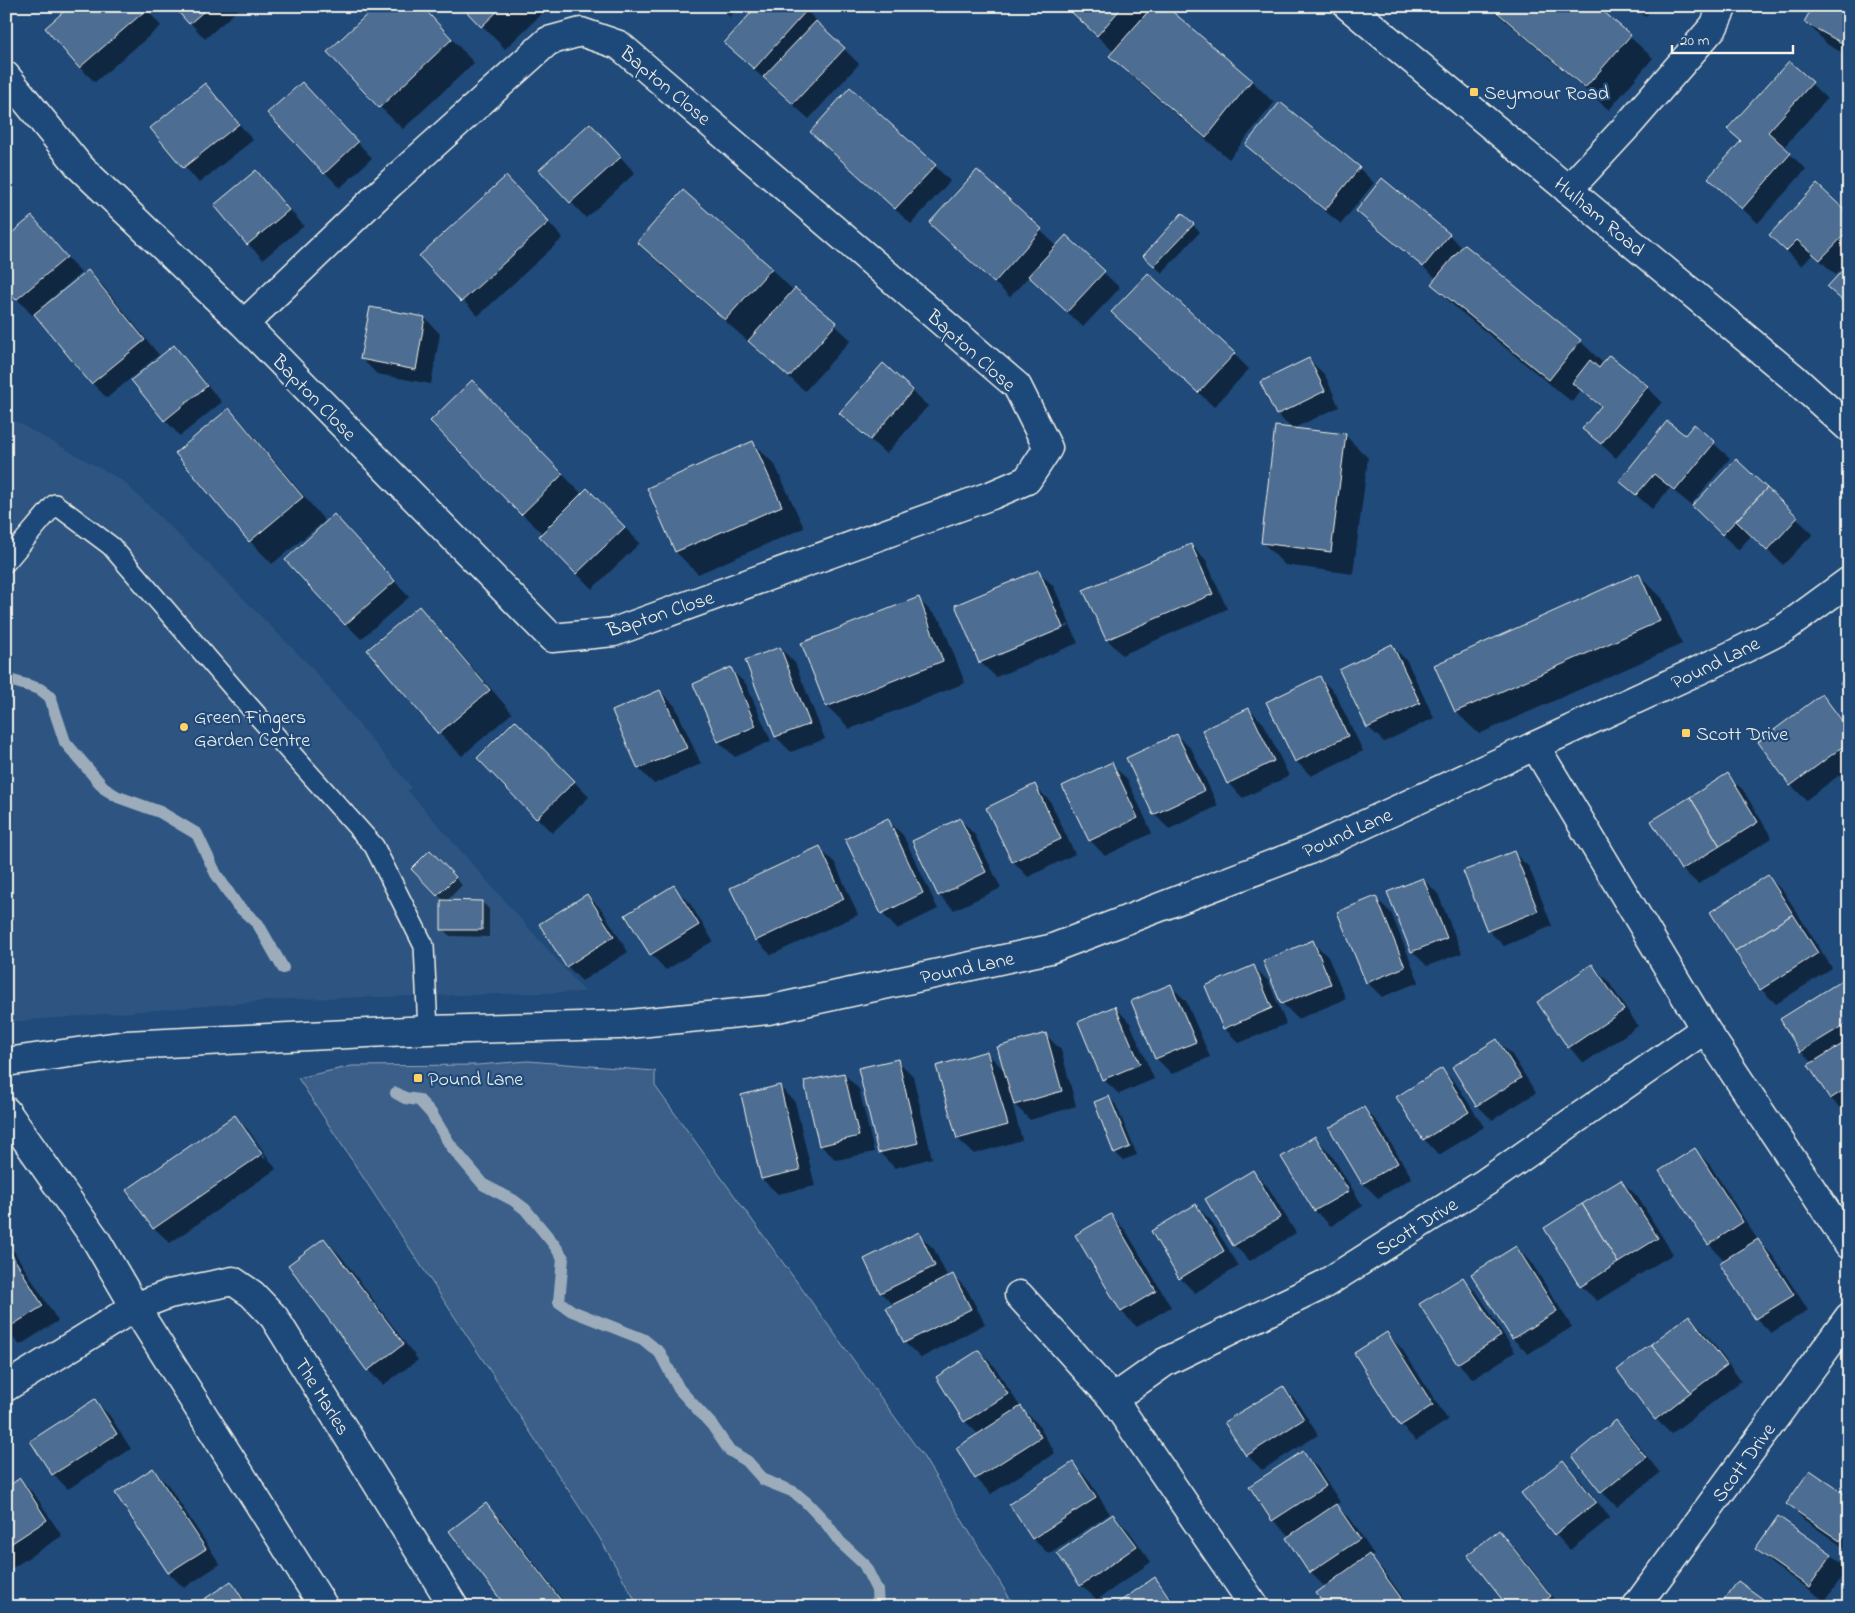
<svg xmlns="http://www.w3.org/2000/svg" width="1855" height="1613" font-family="'Indie Flower',sans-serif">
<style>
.built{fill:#2d5581}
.green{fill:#3a5f88;stroke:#97a8b8}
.shadow{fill:#0007;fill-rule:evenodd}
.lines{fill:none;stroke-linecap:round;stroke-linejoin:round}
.stream{stroke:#9cacbb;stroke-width:12}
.building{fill:#4d6e92;stroke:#f4f1e8}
.service-casing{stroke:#f4f1e8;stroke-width:22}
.minor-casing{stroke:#f4f1e8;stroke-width:31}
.tertiary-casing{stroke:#f4f1e8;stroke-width:31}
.service{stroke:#1f4a7a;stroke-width:19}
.minor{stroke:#1f4a7a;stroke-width:28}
.tertiary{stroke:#1f4a7a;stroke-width:28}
.poi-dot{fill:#ffd166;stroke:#1f4a7a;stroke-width:2}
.labels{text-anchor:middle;stroke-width:4.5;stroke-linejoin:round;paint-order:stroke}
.street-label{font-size:20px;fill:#f4f1e8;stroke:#1f4a7a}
.poi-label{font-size:20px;fill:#f4f1e8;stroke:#1f4a7a;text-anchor:start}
</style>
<rect width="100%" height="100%" fill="#1f4a7a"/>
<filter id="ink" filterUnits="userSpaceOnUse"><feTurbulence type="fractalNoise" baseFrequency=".02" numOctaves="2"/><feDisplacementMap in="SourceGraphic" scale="10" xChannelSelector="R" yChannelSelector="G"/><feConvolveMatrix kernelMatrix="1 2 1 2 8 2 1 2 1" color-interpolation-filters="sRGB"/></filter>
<g filter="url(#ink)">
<polygon class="built" points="6,416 123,481 222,577 311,667 411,787 408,791 585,992 292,999 6,1022"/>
<polygon class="green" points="528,1061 655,1071 655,1086 923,1456 1015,1607 639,1607 599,1537 298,1078 352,1066 477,1065"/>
<g class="shadow">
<polygon points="71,6 144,6 161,26 95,82 79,67"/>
<polygon points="175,6 242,6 205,39"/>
<polygon points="422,6 474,63 403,129 380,107"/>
<polygon points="463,6 550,6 505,49"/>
<polygon points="719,6 739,6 730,17"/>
<polygon points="802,6 859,64 809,119 741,58"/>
<polygon points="1065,6 1164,6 1252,81 1274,103 1229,159 1133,78 1111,56 1114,52"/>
<polygon points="1488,6 1596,6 1653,58 1609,110"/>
<polygon points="1634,6 1655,6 1645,17"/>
<polygon points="1849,6 1849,56 1828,45 1806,22"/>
<polygon points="1789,62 1827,99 1783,148 1806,169 1758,223 1725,193 1742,142"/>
<polygon points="205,85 253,140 199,183 152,128"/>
<polygon points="317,99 372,158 340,188 269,113"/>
<polygon points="605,140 635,173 586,218 541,170"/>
<polygon points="1246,145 1359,168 1374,183 1341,224 1262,160"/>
<polygon points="827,147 935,166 950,181 911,224"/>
<polygon points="256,171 304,226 263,259 248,244"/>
<polygon points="977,172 1057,246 1066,237 1120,288 1083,327 1029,276 1010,297 946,238"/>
<polygon points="521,193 563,238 478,316 421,256"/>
<polygon points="1357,210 1449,235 1462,248 1464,245 1580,341 1604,364 1647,387 1662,402 1616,458 1584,429 1601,408 1581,390 1572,402 1455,307 1432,284 1437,279"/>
<polygon points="1182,215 1200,232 1162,273 1144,256"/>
<polygon points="1849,215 1849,261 1836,275 1813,254 1802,266 1771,235"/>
<polygon points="32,218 81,273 46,303 47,305 88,272 104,287 159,355 107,398 92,383 35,313 32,315 6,287"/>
<polygon points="638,242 771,269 794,291 796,289 851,340 805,391 661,265"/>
<polygon points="1849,265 1849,307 1828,287"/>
<polygon points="425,318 440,334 431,384 377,374 362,359"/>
<polygon points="1128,327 1234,354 1249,369 1214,407"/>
<polygon points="174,347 222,402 180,436 165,420"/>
<polygon points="1309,360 1325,375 1339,407 1292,429 1346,436 1368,458 1353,574 1285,565 1262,542 1292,429 1277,414"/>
<polygon points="883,365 928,406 886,454 841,413"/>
<polygon points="494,405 583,495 587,490 640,543 592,589 540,536 543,534 522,514"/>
<polygon points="229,410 251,433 325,521 272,564 250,541"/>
<polygon points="1694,426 1730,458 1691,505 1670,488 1652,509 1620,481 1685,437"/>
<polygon points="753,443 775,465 804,528 698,574 676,552"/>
<polygon points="1736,461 1813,534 1783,565 1752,535 1738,550 1708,521"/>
<polygon points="6,498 12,504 6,512"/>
<polygon points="349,531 409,597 361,639 346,624"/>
<polygon points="1191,545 1206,560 1227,609 1122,655 1107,639"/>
<path d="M1039 572 1054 587 1078 643 996 677 980 662ZM1069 624 1070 626 986 661V659Z"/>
<polygon points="1639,575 1662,598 1682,644 1479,734 1456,712 1435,666"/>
<polygon points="918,599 941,621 965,683 850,729 827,706"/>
<polygon points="418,608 441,631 512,713 462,756 439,733 369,651"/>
<polygon points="1392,646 1407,661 1434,718 1384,742 1368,727"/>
<polygon points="780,648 795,663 825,739 791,752 776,737 746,661"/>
<polygon points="730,669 746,684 771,741 735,757 719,742 694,684"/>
<polygon points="1320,678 1335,693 1363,751 1311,776 1296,761"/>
<polygon points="660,691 675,706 701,764 654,784 639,769 614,711"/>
<polygon points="1822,696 1849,727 1849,768 1806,800 1791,785"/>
<polygon points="1249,709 1264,724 1289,776 1243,798 1228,783"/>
<polygon points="1177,735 1192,750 1218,806 1169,829 1154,814"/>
<polygon points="531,737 589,797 552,833 478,758"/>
<polygon points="1111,764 1127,779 1152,833 1105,856 1090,840"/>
<polygon points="1727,775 1743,790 1772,838 1698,884 1682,869 1653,821"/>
<polygon points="1034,786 1050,801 1075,854 1028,877 1013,861"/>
<polygon points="960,819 975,835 1001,888 954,910 939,895"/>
<polygon points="887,820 903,835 938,909 897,929 882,913"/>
<polygon points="819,848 835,863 858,915 771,955 756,940"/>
<polygon points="430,852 462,885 446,902 482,902 489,909 489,937 450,936 442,929 445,902 413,869"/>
<polygon points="1513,852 1529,867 1552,926 1504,946 1488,930"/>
<polygon points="1768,877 1784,892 1832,968 1776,1004 1761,989"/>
<polygon points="1423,879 1438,894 1462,953 1427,966 1412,951"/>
<polygon points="673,887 689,902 713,941 666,970 651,954"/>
<polygon points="587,895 602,910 628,952 582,981 567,966"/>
<polygon points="1375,897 1391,913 1419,982 1382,997 1367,982"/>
<polygon points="1312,941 1328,957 1346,999 1298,1019 1282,1003"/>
<polygon points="1592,966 1608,981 1638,1026 1584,1063 1569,1047"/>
<polygon points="1254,967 1269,982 1286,1024 1239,1043 1224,1028"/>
<polygon points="1849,978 1849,1112 1846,1113 1830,1098 1813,1063 1801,1051 1782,1019"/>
<polygon points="1171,986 1186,1001 1210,1057 1172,1074 1156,1058"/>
<polygon points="1115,1007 1130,1023 1154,1079 1119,1094 1103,1079"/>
<polygon points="1045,1034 1061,1050 1076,1106 1030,1120 1012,1102 1022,1140 974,1154 958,1139 987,1053 1005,1071"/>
<polygon points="1497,1040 1512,1055 1536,1093 1492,1120 1477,1105"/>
<polygon points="897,1060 913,1076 932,1158 895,1168 879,1152"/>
<polygon points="1442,1070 1457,1085 1484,1127 1439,1155 1424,1139"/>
<polygon points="844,1074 859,1089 874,1152 836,1160 820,1145"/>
<polygon points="780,1087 795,1102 815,1186 778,1194 762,1179"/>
<polygon points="1109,1097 1116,1105 1137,1155 1123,1160 1115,1153"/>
<polygon points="1364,1108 1379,1124 1412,1178 1378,1198 1363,1183"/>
<path d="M235 1116 250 1132 276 1169 170 1243 154 1228ZM245 1132H249L266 1158 264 1159Z"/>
<polygon points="1315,1138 1330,1153 1363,1206 1331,1226 1315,1211 1283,1157"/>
<polygon points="1695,1150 1710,1165 1757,1239 1773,1256 1808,1310 1771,1333 1756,1318 1725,1261 1709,1244"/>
<polygon points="1253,1172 1268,1187 1296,1233 1250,1261 1234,1245 1207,1200"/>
<polygon points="1621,1181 1637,1196 1673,1254 1597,1301 1581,1286 1545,1228"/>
<polygon points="1196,1205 1211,1221 1239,1266 1195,1293 1180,1278"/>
<polygon points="1111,1215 1126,1231 1171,1307 1137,1327 1122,1312"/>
<polygon points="918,1234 934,1249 948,1278 953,1275 968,1291 985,1324 921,1358 905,1343 888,1309 894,1305 881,1293 865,1260"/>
<polygon points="6,1239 58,1321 20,1345 6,1331"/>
<polygon points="324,1239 340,1255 418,1360 383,1385 368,1370"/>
<polygon points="1516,1247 1531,1262 1572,1327 1528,1354 1513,1339 1473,1274"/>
<polygon points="1463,1279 1478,1294 1515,1352 1473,1379 1458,1363"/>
<polygon points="1689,1316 1704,1331 1741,1381 1671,1434 1656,1419"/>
<polygon points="1387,1334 1402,1349 1448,1420 1416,1441 1401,1425 1355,1354"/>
<polygon points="979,1351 995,1367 1021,1408 1037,1423 1055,1453 991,1494 976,1478 979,1435 965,1421"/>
<polygon points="1283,1387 1298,1403 1318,1435 1262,1470 1247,1455"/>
<polygon points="95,1401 110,1416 131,1449 68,1489 53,1474"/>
<polygon points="1616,1422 1632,1437 1660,1473 1617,1507 1602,1492 1574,1456"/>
<polygon points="1303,1453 1318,1468 1340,1502 1335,1505 1352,1521 1374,1555 1370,1558 1384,1571 1410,1607 1328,1607 1326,1588 1310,1572 1290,1537 1273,1520"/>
<polygon points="1563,1462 1578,1477 1610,1518 1570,1550 1555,1534 1523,1494"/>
<polygon points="1073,1464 1088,1479 1110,1514 1049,1554 1033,1539 1011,1504"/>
<polygon points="153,1470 168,1485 220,1564 184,1588 169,1573"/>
<polygon points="20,1480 35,1495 62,1536 6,1572 6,1489"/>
<polygon points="1849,1498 1849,1551 1803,1519 1788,1504"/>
<polygon points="486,1505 501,1520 568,1607 508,1607"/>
<polygon points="1113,1515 1129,1531 1151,1562 1097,1600 1081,1585 1059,1553"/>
<polygon points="1499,1532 1514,1547 1561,1607 1510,1607"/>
<polygon points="1756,1549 1831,1554 1847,1570 1825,1601 1772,1564"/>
<polygon points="1155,1578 1179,1607 1114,1607"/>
<polygon points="231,1583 252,1607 200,1607"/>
</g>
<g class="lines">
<g class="stream">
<polyline points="6,679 40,689 50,697 65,742 105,789 118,797 160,812 197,834 216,874 237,905 258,924 283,968"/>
<polyline points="396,1093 405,1098 419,1100 431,1113 451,1146 484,1185 513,1200 525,1209 553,1243 563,1258 559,1302 572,1311 643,1339 660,1353 679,1389 712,1425 729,1450 747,1461 764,1480 794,1492 806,1502 826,1523 840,1542 864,1564 877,1590 878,1607"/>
</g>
</g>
<g class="building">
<polygon points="70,6 143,6 146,10 79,68 45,28"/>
<polygon points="173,6 210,6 189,24"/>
<polygon points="376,6 422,6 452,39 379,108 327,52"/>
<polygon points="461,6 503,6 481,27"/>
<polygon points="757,6 804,6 807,10 754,69 724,43"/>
<polygon points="1065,6 1123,6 1097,36"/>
<polygon points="1153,6 1166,6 1252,80 1206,138 1109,56"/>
<polygon points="1490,6 1597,6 1631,35 1585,88"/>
<polygon points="1813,6 1849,6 1849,47 1804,22"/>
<polygon points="816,21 845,48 793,104 763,77"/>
<polygon points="1789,61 1813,82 1768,132 1791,153 1742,209 1708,178 1741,141 1727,129"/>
<polygon points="302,82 358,142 324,174 267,113"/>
<polygon points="205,83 239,124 183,168 150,128"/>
<polygon points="850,87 936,165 895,209 810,132"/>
<polygon points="1280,102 1360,167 1325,210 1245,145"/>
<polygon points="590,123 621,157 570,203 539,170"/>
<polygon points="256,170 289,210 247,245 214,205"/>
<polygon points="977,170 1042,229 994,283 929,223"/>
<polygon points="506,176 549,222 461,302 419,256"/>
<polygon points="1382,178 1450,234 1423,267 1356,211"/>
<polygon points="1817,184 1849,214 1849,230 1820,260 1797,240 1786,251 1769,235"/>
<polygon points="683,190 772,268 725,320 637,242"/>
<polygon points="1182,213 1194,224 1154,266 1143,256"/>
<polygon points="32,216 67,257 16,300 6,289 6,238"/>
<polygon points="1066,235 1105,271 1067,312 1028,276"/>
<polygon points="1464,244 1581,340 1549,380 1431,284"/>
<polygon points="1849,263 1849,299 1845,303 1827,287"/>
<polygon points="88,270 145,340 91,384 34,314"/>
<polygon points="1148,273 1235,353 1198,393 1111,312"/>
<polygon points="795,288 837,323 789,377 748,341"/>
<polygon points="370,307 425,317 416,370 360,359"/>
<polygon points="174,345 207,386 164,421 131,380"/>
<polygon points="1609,355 1648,386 1601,444 1582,429 1601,406 1572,383 1590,360 1599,368"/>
<polygon points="1309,358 1325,391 1276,415 1260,382"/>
<polygon points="883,363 913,390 870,440 839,413"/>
<polygon points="472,380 563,474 521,515 430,421"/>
<polygon points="229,408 303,497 249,542 175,453"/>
<polygon points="1667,421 1685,435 1694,424 1715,442 1675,491 1654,474 1636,495 1619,481"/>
<polygon points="1275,426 1346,434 1331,552 1261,543"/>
<polygon points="753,441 782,506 675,552 647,488"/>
<polygon points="1736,459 1767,488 1722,535 1692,506"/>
<polygon points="587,488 625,527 576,574 539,536"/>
<polygon points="1767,488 1798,517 1767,551 1736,521"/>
<polygon points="334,514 395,581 345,625 285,560"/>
<polygon points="1191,544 1213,594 1106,640 1083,590"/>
<polygon points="1039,570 1063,628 979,663 955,605"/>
<polygon points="1639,573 1660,621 1455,712 1434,665"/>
<polygon points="919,597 943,661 826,707 801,643"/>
<polygon points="419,606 490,690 438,734 367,650"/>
<polygon points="1392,644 1420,703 1367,728 1339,670"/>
<polygon points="780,647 810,724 775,737 745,660"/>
<polygon points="731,667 756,726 718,742 693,684"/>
<polygon points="1320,676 1348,736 1295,762 1266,702"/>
<polygon points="1849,676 1849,695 1840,683"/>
<polygon points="660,690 687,748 638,769 612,711"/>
<polygon points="1822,694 1849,730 1849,742 1790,786 1758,742"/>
<polygon points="1249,708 1274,761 1227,784 1202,730"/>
<polygon points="515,720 575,781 536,819 477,758"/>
<polygon points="1177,734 1204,791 1153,815 1126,758"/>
<polygon points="1112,762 1138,818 1089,841 1062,786"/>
<polygon points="1728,773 1758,822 1720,846 1690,797"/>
<polygon points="1035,784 1061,839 1012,862 986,808"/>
<polygon points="1690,797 1720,846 1681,870 1651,821"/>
<polygon points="888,818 923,893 881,914 845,839"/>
<polygon points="960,818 986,872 938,896 912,841"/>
<polygon points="820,846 844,899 755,941 730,888"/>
<polygon points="430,850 456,877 437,896 411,869"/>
<polygon points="1514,851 1538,911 1487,931 1463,871"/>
<polygon points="1768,875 1793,914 1735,951 1710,912"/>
<polygon points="1423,878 1447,938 1411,952 1387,892"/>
<polygon points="674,885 699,925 650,955 625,915"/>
<polygon points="587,894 614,936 566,967 539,924"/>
<polygon points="1376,896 1405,967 1366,983 1337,912"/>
<polygon points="441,900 482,901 482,930 441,930"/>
<polygon points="1793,914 1818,953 1760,990 1735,951"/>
<polygon points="1313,940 1331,984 1281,1004 1263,961"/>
<polygon points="1592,964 1624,1010 1568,1048 1537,1002"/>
<polygon points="1254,965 1272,1008 1223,1029 1205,986"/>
<polygon points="1849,976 1849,1022 1800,1052 1780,1019"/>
<polygon points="1171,984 1196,1042 1155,1059 1131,1001"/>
<polygon points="1115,1006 1140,1064 1102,1080 1078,1022"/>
<polygon points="1046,1033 1062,1091 1014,1105 997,1047"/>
<polygon points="1497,1039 1521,1078 1476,1106 1452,1067"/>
<polygon points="1849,1040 1849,1087 1830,1099 1808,1065"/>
<polygon points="987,1051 1008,1125 957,1139 936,1066"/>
<polygon points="898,1059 918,1143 878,1153 858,1068"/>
<polygon points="1442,1068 1469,1112 1423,1140 1396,1097"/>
<polygon points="844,1073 859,1136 819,1146 804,1081"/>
<polygon points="780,1085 800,1170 761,1179 741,1095"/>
<polygon points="1109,1096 1130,1147 1114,1154 1094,1102"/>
<polygon points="1364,1107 1398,1163 1362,1184 1329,1128"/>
<polygon points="235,1115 262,1154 153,1229 126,1190"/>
<polygon points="1315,1136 1349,1191 1314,1211 1281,1157"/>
<polygon points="1695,1148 1743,1222 1708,1245 1659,1171"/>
<polygon points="1253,1170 1281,1217 1233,1246 1205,1199"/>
<polygon points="1621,1180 1658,1238 1618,1263 1582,1204"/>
<polygon points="1196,1204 1224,1251 1179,1279 1151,1231"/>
<polygon points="1582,1204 1618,1263 1580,1287 1544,1228"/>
<polygon points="1111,1214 1156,1291 1121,1312 1075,1235"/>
<polygon points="919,1232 935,1266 880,1293 864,1259"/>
<polygon points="324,1238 404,1344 367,1371 288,1265"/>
<polygon points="1758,1239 1794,1295 1755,1319 1719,1263"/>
<polygon points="6,1245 43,1306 6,1329"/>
<polygon points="1516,1246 1557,1311 1512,1339 1471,1274"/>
<polygon points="953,1274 971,1309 904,1343 886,1308"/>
<polygon points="1463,1277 1501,1336 1457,1364 1419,1304"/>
<polygon points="1689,1315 1727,1365 1691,1392 1651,1344"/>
<polygon points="1387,1332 1433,1405 1400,1426 1354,1353"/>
<polygon points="1651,1344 1691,1392 1655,1420 1617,1370"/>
<polygon points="979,1350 1008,1394 964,1422 936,1377"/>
<polygon points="1283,1386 1304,1419 1246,1456 1224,1422"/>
<polygon points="95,1399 117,1434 52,1475 30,1441"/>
<polygon points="1021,1406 1041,1437 975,1479 956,1448"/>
<polygon points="1616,1420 1646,1457 1601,1493 1572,1456"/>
<polygon points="1303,1451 1326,1486 1272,1521 1249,1486"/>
<polygon points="1563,1460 1596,1502 1554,1535 1521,1493"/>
<polygon points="1073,1462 1096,1498 1032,1539 1009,1504"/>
<polygon points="153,1468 206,1549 168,1573 115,1493"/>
<polygon points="1810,1470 1849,1497 1849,1529 1840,1541 1786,1504"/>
<polygon points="20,1478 47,1520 6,1547 6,1488"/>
<polygon points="486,1503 566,1607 506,1607 449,1531"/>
<polygon points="1336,1504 1360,1539 1309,1573 1286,1538"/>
<polygon points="1113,1514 1137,1546 1080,1586 1057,1553"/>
<polygon points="1778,1516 1832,1554 1809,1587 1755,1549"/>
<polygon points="1499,1530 1551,1596 1538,1607 1508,1607 1467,1555"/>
<polygon points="1369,1554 1401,1598 1389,1607 1326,1607 1316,1593"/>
<polygon points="1155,1577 1176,1607 1112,1607"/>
<polygon points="231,1581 248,1607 199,1607 197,1604"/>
<polygon points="1738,1581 1774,1607 1719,1607"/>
</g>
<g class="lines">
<g class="service-casing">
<polyline id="service" points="6,562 55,504 111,546 240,696 374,846 424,946 428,1030"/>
</g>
<g class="minor-casing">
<g id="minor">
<polyline points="6,76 80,167 244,324 552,638 614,632 992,495 1027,480 1048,448 1017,386 619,45 581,32 548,41 391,183 244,324"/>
<polyline points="1568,190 1629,124 1714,26 1723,6"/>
<polyline points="1535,746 1705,1029 1849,1245"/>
<polyline points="6,1111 96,1240 135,1307 324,1607"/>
<polyline points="1019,1295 1113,1399"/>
<polyline points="6,1387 135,1307 169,1294 233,1281 252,1294 274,1317 454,1607"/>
<polyline points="1255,1607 1113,1399 1165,1362 1323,1285 1486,1182 1705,1029"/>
<polyline points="1636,1607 1849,1317"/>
</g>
</g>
<g class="tertiary-casing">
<g id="tertiary">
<polyline points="1348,6 1795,379 1849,428"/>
<polyline points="6,1062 126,1045 428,1030 619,1025 768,1010 1050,949 1307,851 1732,655 1785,628 1849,581"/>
</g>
</g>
<use href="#service" class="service"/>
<use href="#minor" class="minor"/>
<use href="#tertiary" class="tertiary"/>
</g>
</g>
<g class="poi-dot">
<rect x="1469" y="87" width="10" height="10" rx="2.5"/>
<circle cx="184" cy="727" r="5"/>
<rect x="1681" y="728" width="10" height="10" rx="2.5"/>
<rect x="413" y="1073" width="10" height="10" rx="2.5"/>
</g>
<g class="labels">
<g class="street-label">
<text transform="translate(666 85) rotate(40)" y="7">Bapton Close</text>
<text transform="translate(1600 216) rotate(40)" y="7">Hulham Road</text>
<text transform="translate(972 350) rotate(42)" y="7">Bapton Close</text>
<text transform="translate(315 397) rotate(46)" y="7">Bapton Close</text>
<text transform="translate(660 613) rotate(-18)" y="7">Bapton Close</text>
<text transform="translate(1715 662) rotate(-26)" y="7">Pound Lane</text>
<text transform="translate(1347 832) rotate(-24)" y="7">Pound Lane</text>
<text transform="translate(967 967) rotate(-12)" y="7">Pound Lane</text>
<text transform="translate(1416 1226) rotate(-32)" y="7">Scott Drive</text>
<text transform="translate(323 1396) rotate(58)" y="7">The Marles</text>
<text transform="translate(1743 1462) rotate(-54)" y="7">Scott Drive</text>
</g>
<g class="poi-label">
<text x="1484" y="99">Seymour Road</text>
<text x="194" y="723">Green Fingers<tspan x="194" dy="23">Garden Centre</tspan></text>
<text x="1696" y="740">Scott Drive</text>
<text x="428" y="1085">Pound Lane</text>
</g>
</g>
<rect width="1855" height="1613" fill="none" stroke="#1f4a7a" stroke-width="25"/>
<rect x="12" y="12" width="1830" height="1588" fill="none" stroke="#f4f1e8" stroke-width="2" filter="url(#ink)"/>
<path d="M1672 45v8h121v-8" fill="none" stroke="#f4f1e8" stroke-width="2.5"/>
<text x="1680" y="45" font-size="15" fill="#f4f1e8" stroke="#1f4a7a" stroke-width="4" paint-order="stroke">20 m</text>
</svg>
